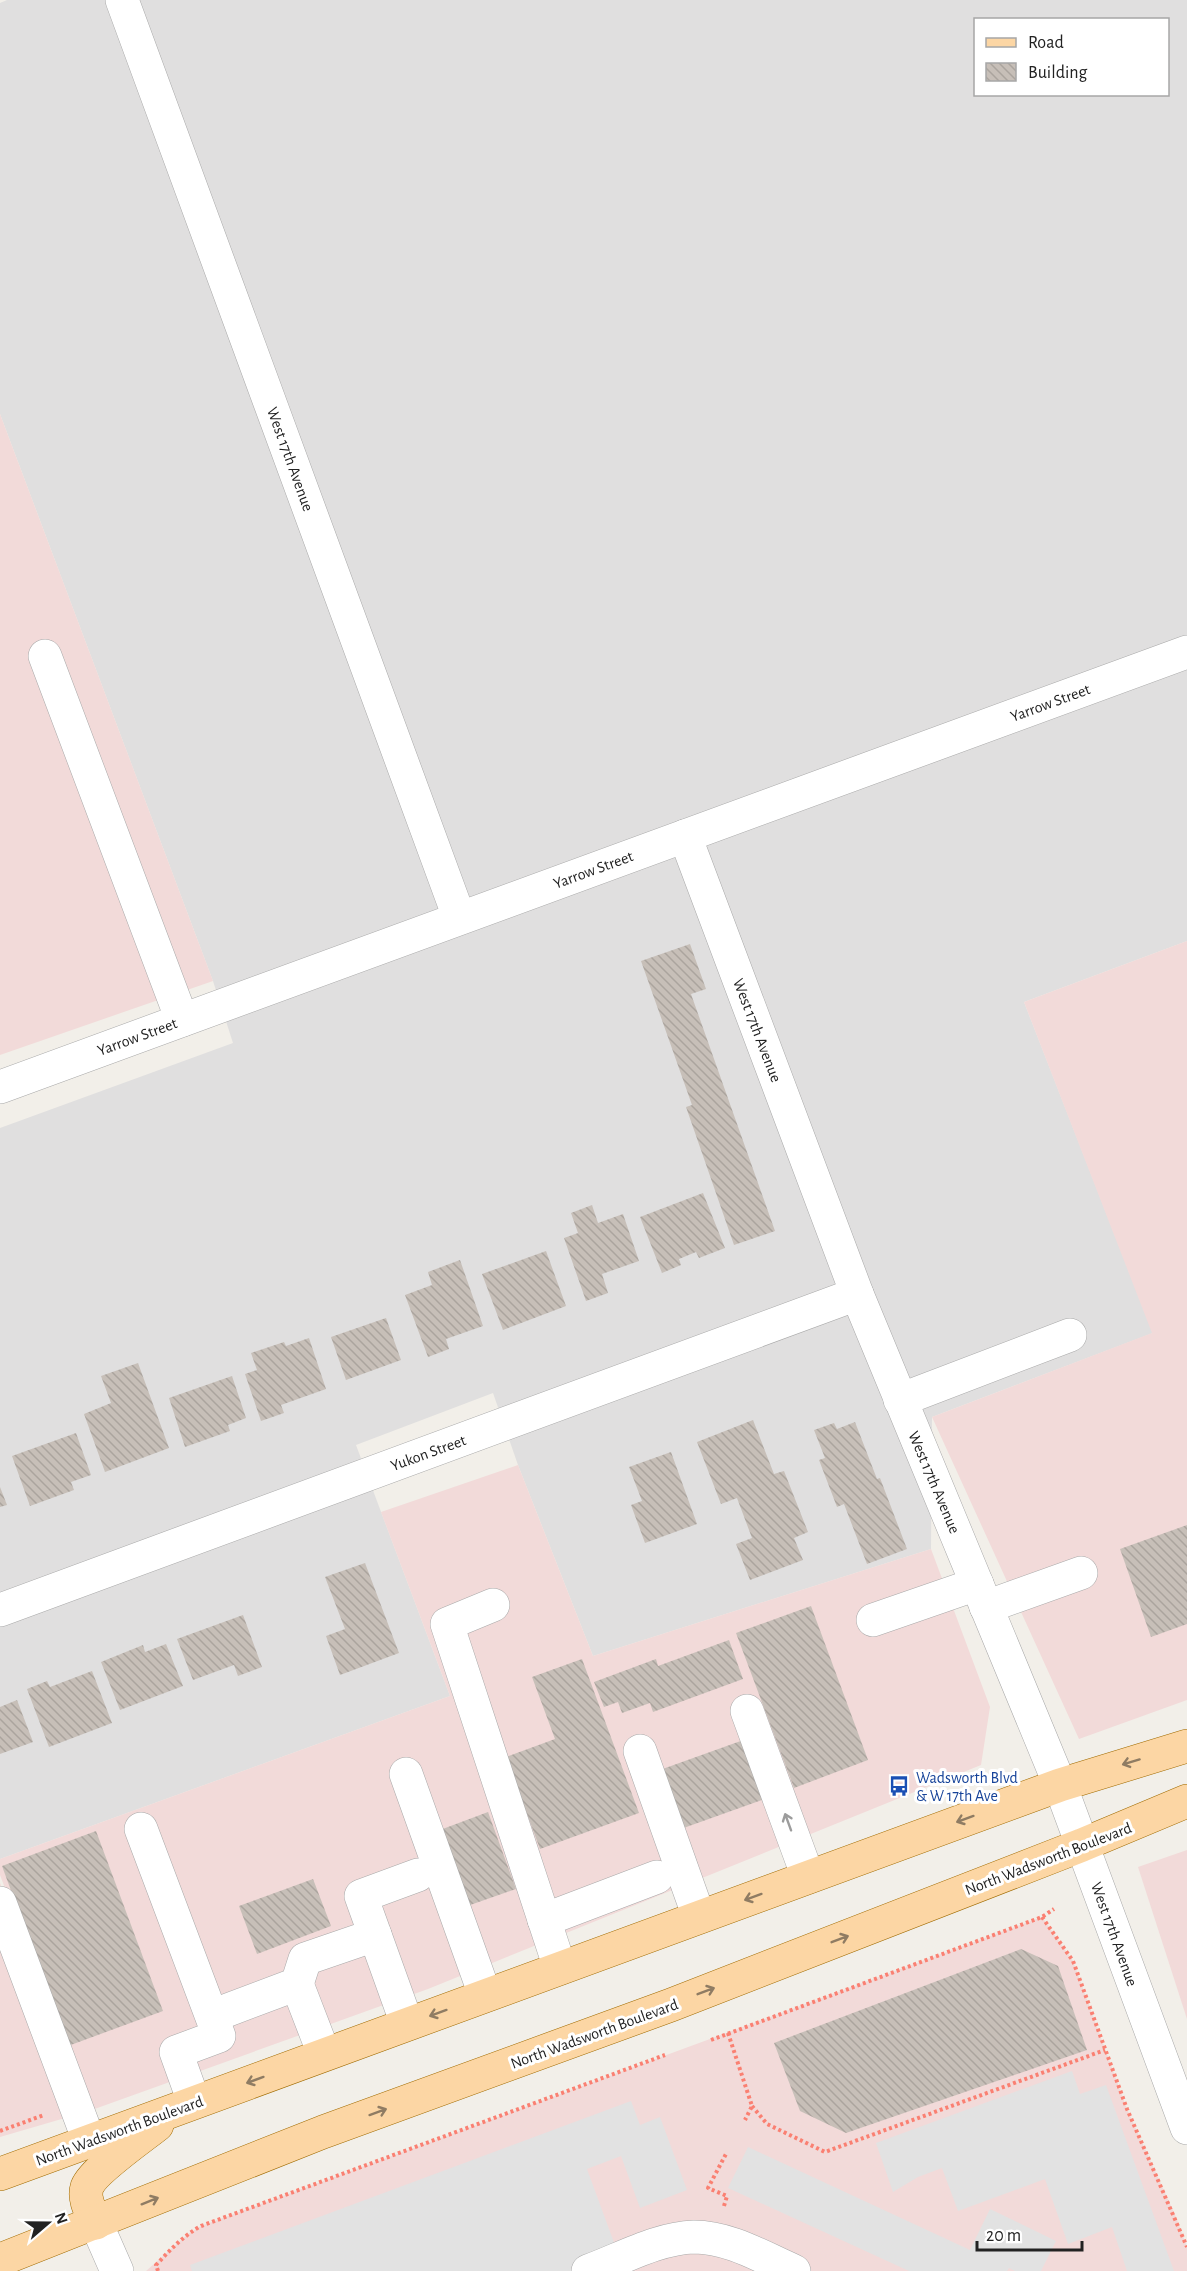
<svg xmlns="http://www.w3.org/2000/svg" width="1187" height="2271" font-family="'Alegreya Sans',sans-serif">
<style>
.residential{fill:#e0dfdf;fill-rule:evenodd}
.commercial{fill:#f2dad9}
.parking{fill:#e2e2e2}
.building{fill:url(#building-back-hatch)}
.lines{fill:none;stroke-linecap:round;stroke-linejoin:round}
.minor-casing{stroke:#a9a9a9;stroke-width:34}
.major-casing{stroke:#a06b00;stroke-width:34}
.path{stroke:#fa8072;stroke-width:4;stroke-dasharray:3 3;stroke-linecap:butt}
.minor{stroke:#fff;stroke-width:33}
.major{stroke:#fcd6a4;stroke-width:33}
.oneway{stroke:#8f7c63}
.oneway2{stroke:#9c9c9c}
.labels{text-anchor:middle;stroke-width:6;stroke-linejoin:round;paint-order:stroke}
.street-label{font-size:16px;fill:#222;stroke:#fff}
.transit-label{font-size:16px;fill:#164399;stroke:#fff;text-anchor:start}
</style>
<defs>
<pattern id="building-back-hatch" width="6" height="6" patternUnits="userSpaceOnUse" patternTransform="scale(1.5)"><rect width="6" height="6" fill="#c7bfb8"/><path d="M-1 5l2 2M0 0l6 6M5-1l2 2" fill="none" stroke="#aba49e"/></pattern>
</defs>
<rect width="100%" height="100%" fill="#f2efe9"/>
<path class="residential" d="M7 0H1187V941L1024 1002 1153 1333 932 1417 931 1549 593 1656 518 1465 493 1393 356 1445 450 1696 0 1859V1128L233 1043 213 981 0 414V3ZM976 20H1168V94H976Z"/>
<g class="commercial">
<polygon points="0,414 213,981 0,1055"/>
<polygon points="1187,941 1187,1700 1079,1739 932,1417 1152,1333 1024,1002"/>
<polygon points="518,1465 593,1656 931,1549 990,1707 981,1765 428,1989 89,2111 0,2137 0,1883 64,2044 0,1875 0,1859 450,1696 381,1512"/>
<polygon points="1187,1850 1187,2019 1138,1867"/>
<polygon points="1042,1917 1073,1961 1127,2109 1176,2217 1187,2247 1187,2271 146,2271 188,2234 201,2226"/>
</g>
<g class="parking">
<polygon points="1072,2071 1080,2094 1106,2085 1174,2271 1127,2271 1112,2227 1068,2244 1045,2179 958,2211 942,2168 918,2177 893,2192 876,2143"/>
<polygon points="631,2101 640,2125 660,2117 687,2190 640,2208 621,2156 587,2169 620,2259 588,2271 192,2271 190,2265"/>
<polygon points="748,2147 970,2250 990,2209 1056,2241 1041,2271 1015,2271 1009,2268 1007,2271 909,2271 728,2188"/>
</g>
<g class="building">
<polygon points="690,944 706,989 691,994 775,1231 734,1245 686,1107 692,1105 641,961"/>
<polygon points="703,1193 725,1248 699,1258 696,1252 679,1259 681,1265 662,1273 640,1217"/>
<polygon points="592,1205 598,1223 623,1214 639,1261 602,1274 608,1293 586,1301 564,1238 578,1233 571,1213"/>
<polygon points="546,1251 566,1306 503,1330 482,1274"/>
<polygon points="460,1260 483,1326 446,1339 449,1349 428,1357 405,1295 432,1285 428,1272"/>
<polygon points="386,1318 401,1360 346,1380 331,1337"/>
<polygon points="309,1338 326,1389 281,1405 284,1413 261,1421 245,1374 257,1370 251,1353 284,1342 286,1346"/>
<polygon points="138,1363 169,1448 105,1472 84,1414 111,1403 101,1376"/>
<polygon points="232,1376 246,1418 228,1425 230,1431 185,1447 169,1398"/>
<polygon points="753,1420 774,1474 784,1471 808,1532 794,1538 803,1560 750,1580 736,1544 752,1538 737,1498 721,1504 697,1442"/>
<polygon points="855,1422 877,1479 880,1478 907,1549 867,1564 844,1504 837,1507 819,1460 825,1458 814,1430 834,1423 837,1429"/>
<polygon points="76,1433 91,1475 71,1482 74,1490 30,1506 12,1456"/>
<polygon points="671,1452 697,1524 645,1543 631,1505 642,1501 629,1467"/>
<polygon points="0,1487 7,1505 0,1507"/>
<polygon points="1187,1525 1187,1624 1151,1637 1120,1549"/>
<polygon points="365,1563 399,1653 340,1675 326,1636 345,1629 325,1577"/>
<polygon points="811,1606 868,1760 794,1788 736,1633"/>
<polygon points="243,1615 262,1667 238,1676 234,1665 193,1680 177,1639"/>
<polygon points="729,1640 743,1679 653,1712 650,1703 622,1713 618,1702 604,1707 594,1682 656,1659 658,1666"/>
<polygon points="166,1644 183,1686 120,1710 101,1662 143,1645 145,1652"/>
<polygon points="582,1659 639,1813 540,1849 506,1757 555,1739 532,1677"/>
<polygon points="92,1671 112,1723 49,1747 27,1689 47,1681 50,1687"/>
<polygon points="17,1700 33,1742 0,1754 0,1707"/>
<polygon points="749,1738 770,1797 678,1830 657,1771"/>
<polygon points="488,1812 516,1889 456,1910 440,1830"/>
<polygon points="96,1831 163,2011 68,2046 2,1866"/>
<polygon points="313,1879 331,1926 257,1954 239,1906"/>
<polygon points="1021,1949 1058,1966 1087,2050 846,2133 800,2111 774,2043"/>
</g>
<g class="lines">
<g class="minor-casing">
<g id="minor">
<polyline points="122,0 459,917"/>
<polyline points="45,656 182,1020"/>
<polyline points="685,836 857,1294 1060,1785 1187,2128"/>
<polyline points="0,1087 1187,652"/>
<polyline points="900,1400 1070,1335"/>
<polyline points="493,1605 447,1624 560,1968"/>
<polyline points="986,1607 1081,1573"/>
<polyline points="0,1610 857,1294"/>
<polyline points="873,1620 977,1584"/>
<polyline points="747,1711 808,1877"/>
<polyline points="640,1751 699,1917"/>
<polyline points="406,1774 485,1995"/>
<polyline points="141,1829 219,2036 176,2052 194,2102"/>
<polyline points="0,1903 89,2141"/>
<polyline points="544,1920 657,1877"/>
<polyline points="297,1984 324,2054"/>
<polyline points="212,2016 297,1984 305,1959 375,1935"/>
<polyline points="407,2024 361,1896 418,1875"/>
<polyline points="96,2223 117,2271"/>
<path d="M588 2271C621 2259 658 2238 694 2237 729 2237 762 2257 794 2271"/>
</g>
</g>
<g class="major-casing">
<g id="major">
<polyline points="0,2174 1060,1785 1187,1746"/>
<path d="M96 2223C91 2212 83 2199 87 2187 93 2171 142 2137 157 2125"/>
<polyline points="0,2260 323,2132 671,2005 1082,1845 1187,1801"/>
</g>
</g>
<g class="path">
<polyline points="1042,1917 1073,1961 1127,2109 1187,2247"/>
<polyline points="728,2033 752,2106 745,2120"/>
<polyline points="711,2040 1042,1917 1054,1909"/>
<polyline points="752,2106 767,2124 825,2152 1105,2050"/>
<polyline points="0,2131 44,2115"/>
<polyline points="724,2206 727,2196 708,2188 727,2152"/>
<path d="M158 2271 156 2265C170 2250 183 2236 201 2226L665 2055"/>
</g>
<use href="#minor" class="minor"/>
<use href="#major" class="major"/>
</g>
<defs><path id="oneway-shaft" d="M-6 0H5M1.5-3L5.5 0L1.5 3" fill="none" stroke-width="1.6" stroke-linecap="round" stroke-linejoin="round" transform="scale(1.5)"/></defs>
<g class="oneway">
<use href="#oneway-shaft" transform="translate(1131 1762) rotate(163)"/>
<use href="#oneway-shaft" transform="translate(965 1819) rotate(160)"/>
<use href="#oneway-shaft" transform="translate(753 1897) rotate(160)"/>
<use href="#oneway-shaft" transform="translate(840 1939) rotate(-21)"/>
<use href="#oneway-shaft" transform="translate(706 1991) rotate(-21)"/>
<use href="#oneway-shaft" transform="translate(438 2013) rotate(160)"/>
<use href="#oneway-shaft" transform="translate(255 2080) rotate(160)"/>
<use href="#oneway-shaft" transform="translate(378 2112) rotate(-20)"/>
<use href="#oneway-shaft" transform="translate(150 2201) rotate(-22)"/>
</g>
<use class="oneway2" href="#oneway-shaft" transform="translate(788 1822) rotate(-110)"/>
<defs>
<g id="bus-bare" transform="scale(1.62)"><path d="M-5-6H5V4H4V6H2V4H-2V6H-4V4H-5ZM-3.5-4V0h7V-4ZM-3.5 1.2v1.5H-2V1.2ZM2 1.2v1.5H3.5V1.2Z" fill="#1a4fb4" stroke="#fff" stroke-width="2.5" paint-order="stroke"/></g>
</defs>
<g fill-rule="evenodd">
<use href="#bus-bare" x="899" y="1786"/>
</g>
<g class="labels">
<g class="street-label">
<text transform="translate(291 459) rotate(70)" y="6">West 17th Avenue</text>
<text transform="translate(1050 702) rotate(-20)" y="6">Yarrow Street</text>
<text transform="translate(593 869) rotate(-20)" y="6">Yarrow Street</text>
<text transform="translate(758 1030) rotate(69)" y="6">West 17th Avenue</text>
<text transform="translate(137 1036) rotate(-20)" y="6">Yarrow Street</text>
<text transform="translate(428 1452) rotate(-20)" y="6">Yukon Street</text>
<text transform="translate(935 1482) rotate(67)" y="6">West 17th Avenue</text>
<text transform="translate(1048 1858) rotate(-21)" y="6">North Wadsworth Boulevard</text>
<text transform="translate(1115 1934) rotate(70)" y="6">West 17th Avenue</text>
<text transform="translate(594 2033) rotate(-20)" y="6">North Wadsworth Boulevard</text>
<text transform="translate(119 2130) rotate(-20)" y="6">North Wadsworth Boulevard</text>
</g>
<g class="transit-label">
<text x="916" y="1783">Wadsworth Blvd<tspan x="916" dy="18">&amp; W 17th Ave</tspan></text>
</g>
</g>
<rect x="974" y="18" width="195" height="78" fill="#ffffff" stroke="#a7a7a7" stroke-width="1.5"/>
<rect x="986" y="38" width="30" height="9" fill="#fcd6a4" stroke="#a7a7a7" stroke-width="1.5"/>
<text x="1028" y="48" font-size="18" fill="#222222">Road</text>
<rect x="986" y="63" width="30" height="18" fill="url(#building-back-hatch)" stroke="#a7a7a7" stroke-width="1.5"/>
<text x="1028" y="78" font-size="18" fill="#222222">Building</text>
<g transform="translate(48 2223) rotate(70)" stroke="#ffffff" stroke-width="4.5" paint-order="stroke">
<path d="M0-4.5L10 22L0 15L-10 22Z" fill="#222222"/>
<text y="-9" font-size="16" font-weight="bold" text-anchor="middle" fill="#222222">N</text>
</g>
<path d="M977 2241v9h105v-9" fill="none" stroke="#222222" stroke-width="3"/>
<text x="986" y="2241" font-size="18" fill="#222222" stroke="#ffffff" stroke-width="4.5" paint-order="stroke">20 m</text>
</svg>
